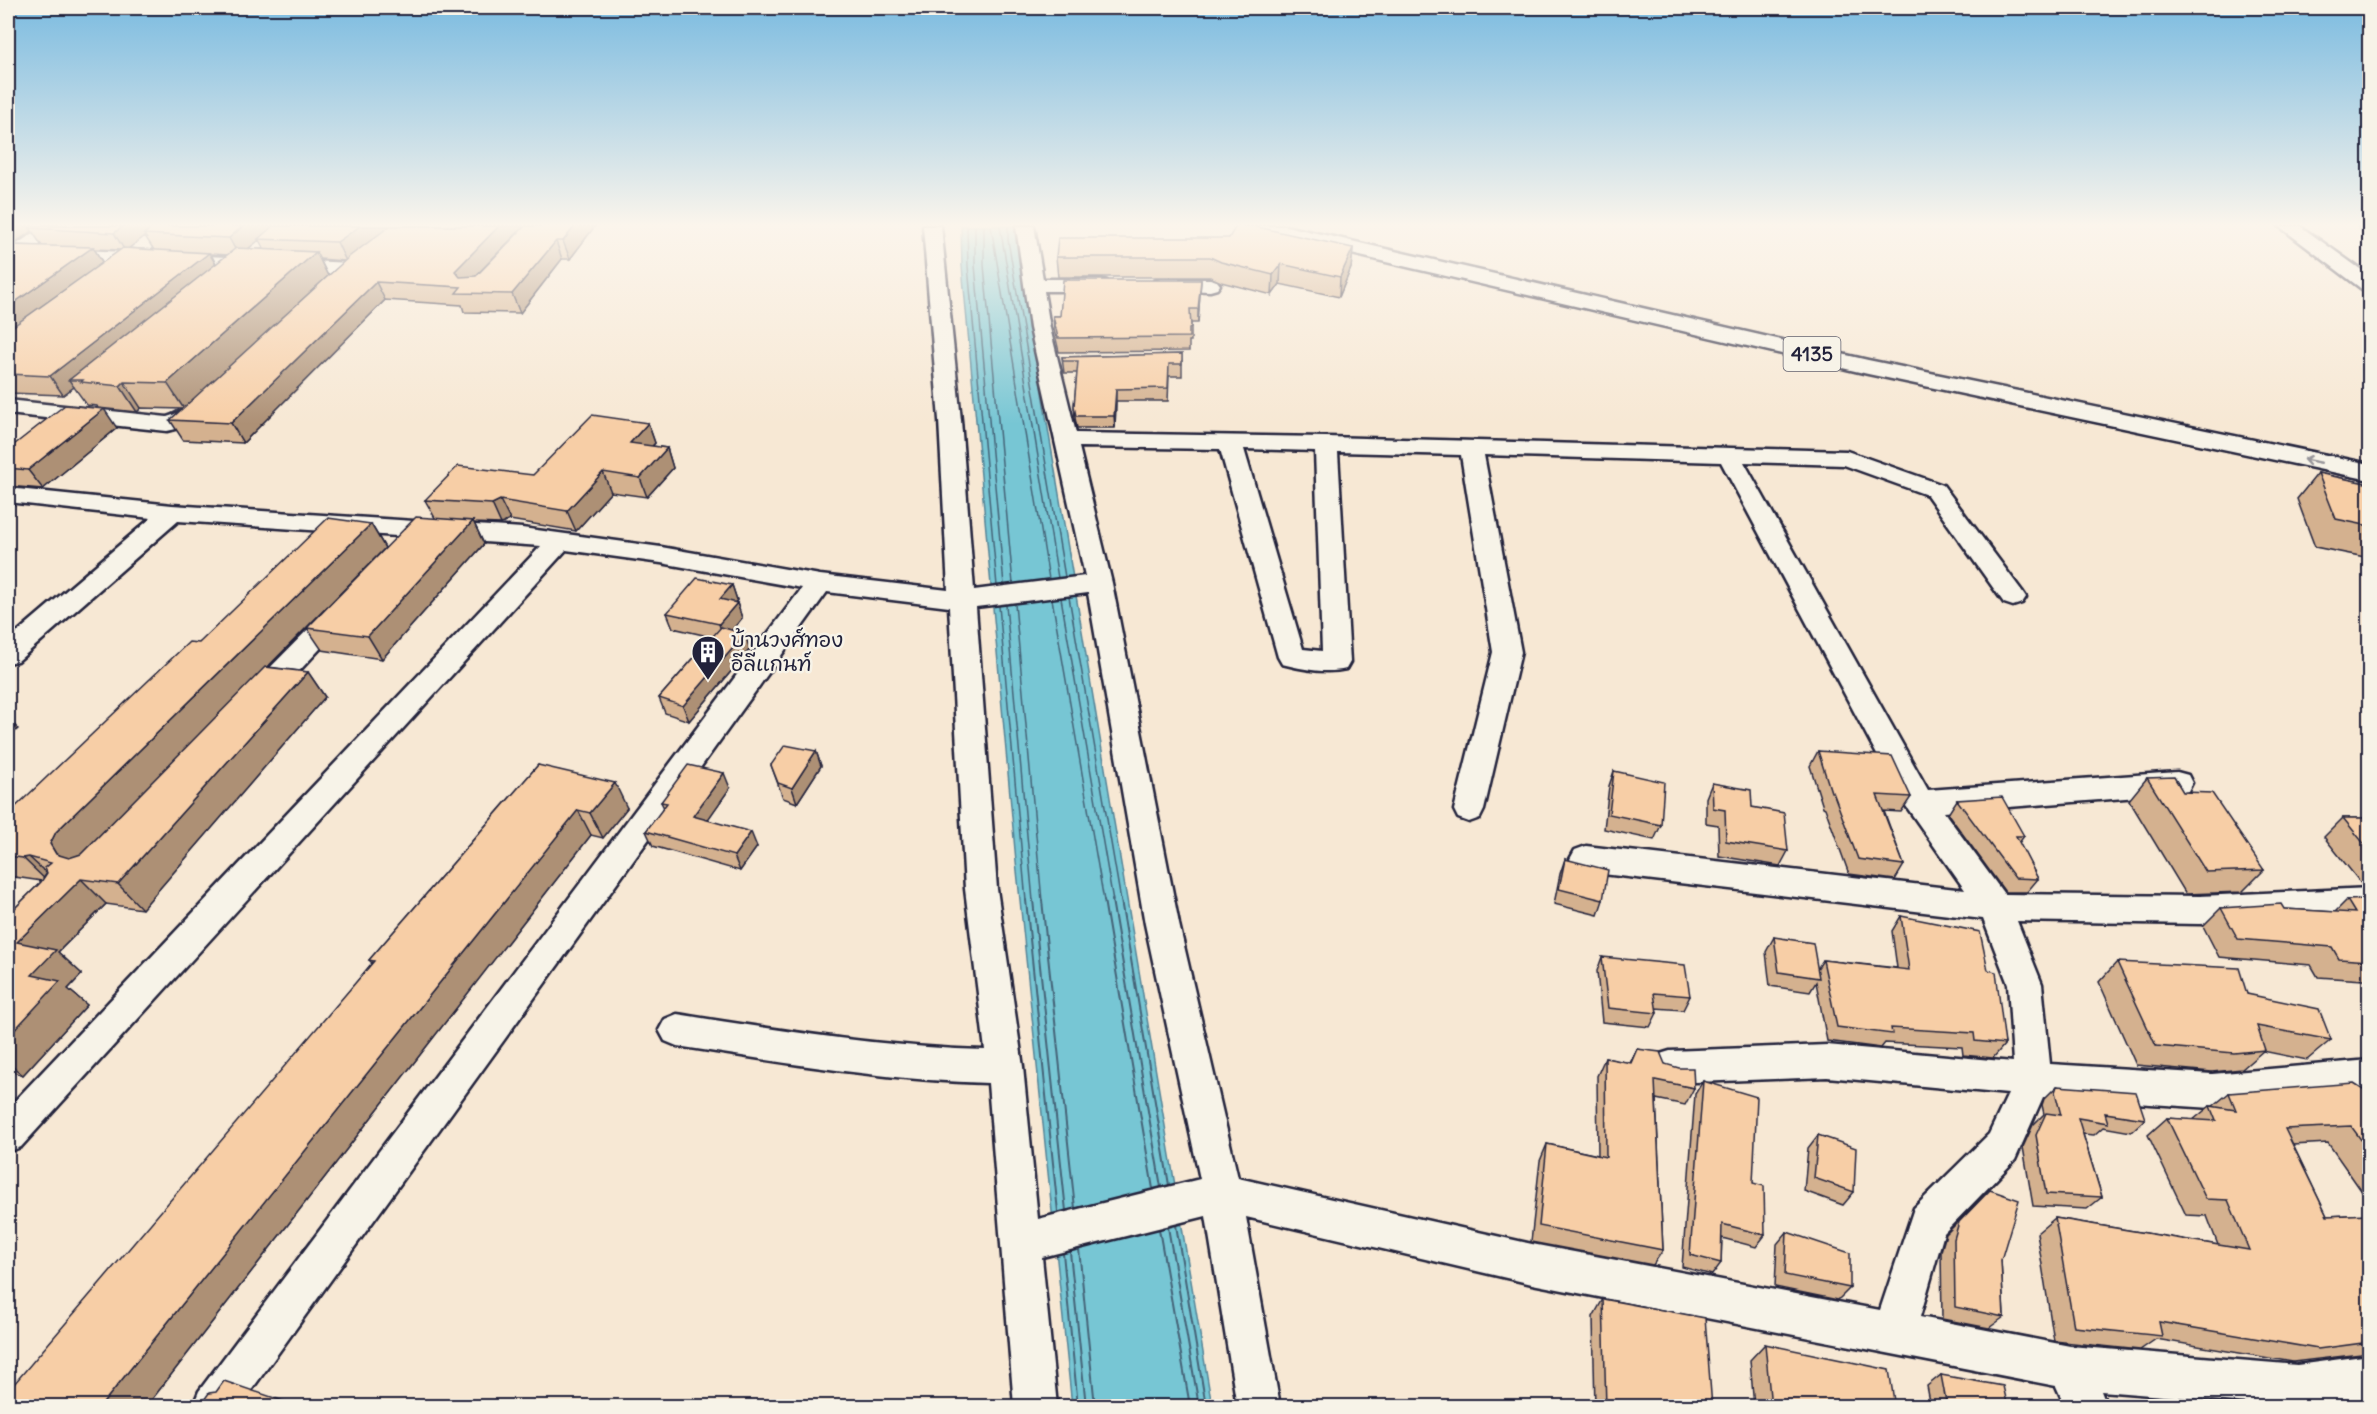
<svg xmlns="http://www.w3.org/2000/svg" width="2377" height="1414" font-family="Delius,'Playpen Sans Thai',sans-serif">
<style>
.water{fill:#77c6d4;stroke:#558497;stroke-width:1.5}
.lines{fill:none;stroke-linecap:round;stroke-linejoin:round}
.shore-far1{stroke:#446478;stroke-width:1.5}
.shore{stroke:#446478;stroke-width:2}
.street-casing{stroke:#22223b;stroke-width:5}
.primary-casing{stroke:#22223b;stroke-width:5}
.street{fill:#f7f3e8;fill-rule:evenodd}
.primary{fill:#f7f3e8;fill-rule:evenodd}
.wall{fill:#d4b18f;stroke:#22223b;stroke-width:1.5;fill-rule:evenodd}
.shaded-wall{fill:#ad9074;stroke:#22223b;stroke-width:1.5}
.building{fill:#f7cea6;stroke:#22223b;stroke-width:1.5}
.oneway{stroke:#97959a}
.labels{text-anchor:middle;stroke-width:5;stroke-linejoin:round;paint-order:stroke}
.shield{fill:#f7f3e8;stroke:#62616f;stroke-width:1.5}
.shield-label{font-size:20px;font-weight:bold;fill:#22223b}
.poi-label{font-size:21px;fill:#22223b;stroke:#f7f3e8;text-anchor:start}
</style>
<rect width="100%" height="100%" fill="#f7e8d4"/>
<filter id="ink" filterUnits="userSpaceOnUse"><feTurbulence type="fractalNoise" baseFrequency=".0167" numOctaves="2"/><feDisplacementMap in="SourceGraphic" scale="12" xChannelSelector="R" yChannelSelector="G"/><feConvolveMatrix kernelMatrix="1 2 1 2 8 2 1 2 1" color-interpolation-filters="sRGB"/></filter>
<g filter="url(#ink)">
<polygon class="water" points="961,226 1014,226 1212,1406 1072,1406 1016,861 962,266"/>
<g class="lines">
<g class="shore-far1">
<polyline points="967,226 968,266 997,586"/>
<polyline points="975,226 975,265 1004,585"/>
<polyline points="984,226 984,265 1013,584"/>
<polyline points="991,226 1049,579"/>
<polyline points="1000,226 1058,578"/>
<polyline points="1008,226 1008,240 1065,577"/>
<polyline points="1069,597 1121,901"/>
<polyline points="1061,598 1113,901"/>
<polyline points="1052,599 1104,901"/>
<polyline points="1015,604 1042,901"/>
<polyline points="1006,605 1033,901"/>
<polyline points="999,606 1026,901"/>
</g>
<g class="shore">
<polyline points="1026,900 1058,1212"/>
<polyline points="1033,900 1066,1211"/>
<polyline points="1042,900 1075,1208"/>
<polyline points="1104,900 1153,1189"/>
<polyline points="1112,900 1161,1187"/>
<polyline points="1121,900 1169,1185"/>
<polyline points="1176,1225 1206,1406"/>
<polyline points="1168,1227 1199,1406"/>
<polyline points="1159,1229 1190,1406"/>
<polyline points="1079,1249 1095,1406"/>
<polyline points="1070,1252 1086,1406"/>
<polyline points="1063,1253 1078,1406"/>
</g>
<g class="street-casing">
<g id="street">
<polygon points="44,226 66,226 15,262 8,264 8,250"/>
<path d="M923 226H941L961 420 974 590 1085 576 1030 328 1016 226H1034L1043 279H1100L1107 281 1110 285 1107 289 1100 291H1044L1050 328 1076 433 1326 437 1847 451 1943 485 2022 591 2026 597 2022 603 2013 606 2004 603 1927 495 1844 465 1744 462 1928 790 2177 772 2188 775 2192 783 2188 791 2177 794 1944 812 2004 894 2200 896 2370 888V914L2200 924 2017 921 2042 984 2050 1064 2212 1074 2370 1060V1094L2212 1108 2043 1097 2015 1160 1944 1233 1920 1317 2070 1346 2297 1365 2370 1355V1397L2304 1406H2286L2101 1391 2107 1406H2065L2056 1386 1532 1284 1246 1217 1280 1406H1237L1206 1216 1042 1257 1057 1406H1014L988 1083C883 1080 781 1062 677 1046L665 1041 659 1030 665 1019 677 1014C779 1030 881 1047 985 1050L965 889 949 607 827 592 240 1406H193L199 1391 802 588 661 563 566 550 21 1147 8 1152V1108L541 546 178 521 18 661 8 663V640L151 518 8 502V488L172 505 522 528 661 547 820 575 948 590 939 420ZM1079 447 1220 449 1278 657 1282 664C1301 669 1327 674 1346 669L1350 662 1338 452 1461 455 1493 652 1454 810 1458 818 1469 822 1480 818 1484 810 1521 652 1484 455 1721 462 1899 796 1965 890 1586 846 1575 850 1570 859 1575 868 1586 872 1983 919 2008 984 2013 1062 1827 1045 1670 1051 1657 1055 1652 1067 1657 1079 1670 1083 1827 1077 2008 1094 1989 1134 1914 1208 1880 1310 1532 1244 1238 1178 1179 924 1112 583ZM1244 449 1315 451 1322 651 1303 649ZM1088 593 1145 924 1200 1179 1038 1219 1023 1067 997 889 976 607Z"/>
<polygon points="2279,226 2300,226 2370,276 2370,292 2363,290"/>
<polygon points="2359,226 2370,226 2370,232 2362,230"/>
<polygon points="62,249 351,263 358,265 361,269 358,273 351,275 55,259 53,255 55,251"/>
<polygon points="1161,279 1210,279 1217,281 1220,285 1217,289 1210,291 1154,289 1151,285 1154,281"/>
<path d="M205 397 213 399 216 404C204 421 186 427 167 431L8 414V400L167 417C182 413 191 401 205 397Z"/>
<polygon points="342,601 351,604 355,610 351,616 269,703 259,706 249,703 245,696 249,689 333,604"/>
</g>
</g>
<g class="primary-casing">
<polygon id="primary" points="1247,226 1286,226 1868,360 2370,464 2370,480 1868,374 1257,232 1249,231"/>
</g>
<use href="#street" class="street"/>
<use href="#primary" class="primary"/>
</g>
<g class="wall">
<path d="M8 226H524L475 276 526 226H595L570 259H562L520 313 464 312 462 305 385 300 243 443 183 440 170 420 182 409 141 408 137 412 98 408 97 406 87 405 74 387 63 395 8 393ZM32 231 42 246 10 245ZM145 236 154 250 129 248ZM259 240 264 249H248ZM94 249 120 250 103 263ZM211 254 227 255 216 264ZM320 259 346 261 328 276Z"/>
<polygon points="1353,248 1351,268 1339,297 1280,284 1272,295 1221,282 1210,277 1058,277 1056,257"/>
<polygon points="1201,280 1200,293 1198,323 1191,323 1191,341 1189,341 1189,351 1059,352 1054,330 1053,316 1060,316"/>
<polygon points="1182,354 1182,376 1169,376 1168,401 1116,401 1115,428 1077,428 1075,418 1074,406 1077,373 1064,373 1062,357"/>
<polygon points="648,423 655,443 652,446 667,448 673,468 647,497 611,492 576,531 510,520 501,524 474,523 484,544 382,659 322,650 307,628 435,518 425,500 533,475"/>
<polygon points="117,428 43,489 8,486 8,487 8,443 15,444"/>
<polygon points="2318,473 2370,484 2370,558 2315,547 2297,499"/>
<polygon points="371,524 385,548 268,667 308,672 325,697 142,909 106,904 58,952 82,974 68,989 87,1005 23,1075 8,1071 8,915 42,881 8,876 8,814 199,643"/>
<polygon points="732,585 737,600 735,602 737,603 742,618 732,630 750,649 689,721 665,713 659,698 712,637 673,628 667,613"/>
<polygon points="816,751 821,766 797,803 783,798 771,765"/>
<polygon points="1818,751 1911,797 1901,812 1884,811 1904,865 1895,880 1849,874 1825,808 1823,807 1810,766"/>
<polygon points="538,765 627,808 603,838 591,835 146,1407 8,1407 372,963 369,960"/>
<polygon points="1614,771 1661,825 1654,840 1604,829 1609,786"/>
<polygon points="2147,778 2183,792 2264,870 2242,892 2186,894 2129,800"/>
<polygon points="1712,783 1752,807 1788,851 1780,866 1719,856 1718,825 1706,823 1706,798"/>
<polygon points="730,788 707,820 757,847 740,871 653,846 646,831 664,808 661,802"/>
<polygon points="1957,800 2024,836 2019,843 2038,879 2027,892 2005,892 1948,814"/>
<polygon points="2343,818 2370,818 2370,886 2363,886 2324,837"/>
<polygon points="1565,859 1603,900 1598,915 1554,904 1560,874"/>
<polygon points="2370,899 2370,987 2364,980 2318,977 2311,965 2219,957 2203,926 2221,908 2284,909 2335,912 2347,900"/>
<polygon points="1901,916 1988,970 2005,1044 1993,1058 1963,1055 1962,1047 1885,1043 1881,1048 1827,1041 1816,982 1810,992 1770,986 1766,952 1774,937 1817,969 1823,960 1897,968 1892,931"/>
<polygon points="1602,957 1690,996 1683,1010 1656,1008 1657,1013 1650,1027 1602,1022 1597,971"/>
<polygon points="2117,962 2247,994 2331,1040 2307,1060 2263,1051 2242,1069 2212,1072 2136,1065 2099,982"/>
<polygon points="1637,1049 1665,1064 1694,1088 1685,1105 1656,1099 1663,1250 1653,1265 1531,1242 1540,1161 1547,1144 1598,1155 1597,1076 1605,1058 1630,1063"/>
<polygon points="1703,1081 1753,1183 1765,1235 1756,1247 1722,1238 1721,1263 1712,1275 1682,1267 1695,1094"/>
<polygon points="2057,1086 2145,1119 2131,1132 2103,1127 2094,1135 2083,1134 2102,1197 2087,1209 2033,1206 2023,1147 2033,1125 2044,1114 2042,1105 2044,1099"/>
<polygon points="2229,1093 2370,1100 2370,1203 2328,1143 2293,1145 2327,1216 2370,1214 2370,1353 2293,1362 2156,1339 2140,1350 2054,1341 2037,1233 2055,1218 2218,1245 2207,1216 2186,1215 2148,1135 2167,1118 2193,1120 2210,1106 2213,1106"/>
<polygon points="1818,1135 1854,1192 1843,1205 1804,1191 1808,1148"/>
<polygon points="1990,1190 2001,1260 2004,1317 1989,1328 1942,1319 1941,1251 1946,1234"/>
<polygon points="1787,1232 1850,1288 1838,1300 1775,1287 1777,1244"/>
<polygon points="1603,1299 1712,1407 1595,1407 1593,1317"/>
<polygon points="1765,1344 1895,1407 1754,1407 1750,1360"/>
<polygon points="1941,1375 2008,1407 1931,1407 1927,1386"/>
</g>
<g class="shaded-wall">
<polygon points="8,226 39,226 30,228 32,231 8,247"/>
<polygon points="123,226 159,226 144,234 145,236 125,251 114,233"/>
<polygon points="243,226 275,226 258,239 259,240 239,256 229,238"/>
<polygon points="360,226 393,226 346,261 337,242"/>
<polygon points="499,226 524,226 463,289 455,271"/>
<polygon points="575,226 595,226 570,259 563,241"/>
<polygon points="556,241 562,259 520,313 512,294"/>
<polygon points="93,247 104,265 8,336 8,307"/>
<polygon points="1353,248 1351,268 1339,297 1340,277"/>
<polygon points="316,252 328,276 184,409 167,383"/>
<polygon points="209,253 220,271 69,380 74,387 63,395 50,376"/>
<polygon points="1281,264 1280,284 1272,295 1273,275"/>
<polygon points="1201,280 1200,293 1198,323 1198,309"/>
<polygon points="376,282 385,300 243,443 231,423"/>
<polygon points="124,382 141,408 137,412 120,386"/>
<polygon points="1116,389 1116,401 1115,428 1114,416"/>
<polygon points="104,409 117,428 43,489 28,470"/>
<polygon points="648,423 655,443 637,462 630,443"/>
<polygon points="667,448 673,468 647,497 640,478"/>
<polygon points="603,472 611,492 576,531 567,511"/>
<polygon points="500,500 510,520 501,524 492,504"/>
<polygon points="473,521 484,544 382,659 368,636"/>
<polygon points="371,524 385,548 80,857 75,868 56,854 50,844 56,832"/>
<polygon points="732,585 737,600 725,614 720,599"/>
<polygon points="737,603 742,618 724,640 719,624"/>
<polygon points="745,634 750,649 689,721 683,706"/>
<polygon points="308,672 325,697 142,909 118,884"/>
<polygon points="8,718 18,729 8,738"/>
<polygon points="816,751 821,766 797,803 792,788"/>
<polygon points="724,773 730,788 700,831 693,816"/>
<polygon points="615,783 627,808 603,838 590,813"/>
<polygon points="578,810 591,835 146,1407 100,1407"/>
<polygon points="751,832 757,847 740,871 734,856"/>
<polygon points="29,857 55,881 49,883 23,858"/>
<polygon points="81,879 106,904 58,952 82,974 68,989 87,1005 23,1075 8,1063 8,1037 32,975 17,942"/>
</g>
<g class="building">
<polygon points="33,226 123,226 114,233 30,228"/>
<polygon points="154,226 243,226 229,238 144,234"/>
<polygon points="273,226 360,226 337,242 258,239"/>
<polygon points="390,226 499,226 455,271 460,277 476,276 525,226 575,226 563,241 556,241 512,294 456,293 461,287 376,282 231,423 170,420 350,256"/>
<polygon points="1236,226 1253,226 1353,248 1340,277 1281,264 1273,275 1221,262 1210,257 1056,257 1058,238 1229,238"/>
<polygon points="8,245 93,247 8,307"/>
<polygon points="123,248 209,253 50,376 8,374 8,330"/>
<polygon points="236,248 316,252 167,383 124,382 120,386 81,382 83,380 69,380"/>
<polygon points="1063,280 1201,280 1198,309 1190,309 1191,327 1189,328 1189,337 1058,338 1053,316 1060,316"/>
<polygon points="1182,354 1182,364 1169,364 1168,388 1116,389 1114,416 1076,416 1074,406 1078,361 1063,361 1062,357"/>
<polygon points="65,405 104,409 28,470 8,468 8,443 15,444"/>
<polygon points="592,415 648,423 630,443 667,448 640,478 603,472 567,511 500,500 492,504 425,500 458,466 533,475"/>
<polygon points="2318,473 2370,484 2370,526 2336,519"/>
<polygon points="416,517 473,521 368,636 307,628"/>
<polygon points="328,518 371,524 56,832 50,844 56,854 69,858 81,854 265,667 308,672 118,884 81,879 17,942 56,950 32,975 60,981 8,1037 8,915 41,882 47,873 45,868 51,863 29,857 23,858 8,856 8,814 189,642 199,643"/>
<polygon points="697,578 732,585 720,599 737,603 719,624 667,613"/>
<polygon points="721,627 745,634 683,706 659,698"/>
<polygon points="785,745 816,751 792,788 778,783 771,765"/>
<polygon points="1818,751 1892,756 1911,797 1877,795 1904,865 1858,859 1833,792 1831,792"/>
<polygon points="538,765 615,783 590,813 578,810 100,1407 8,1407 8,1391 374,961 369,960"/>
<polygon points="688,765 724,773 693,816 751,832 734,856 646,831 667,803 661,802"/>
<polygon points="1614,771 1664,782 1661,825 1609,814"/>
<polygon points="2174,777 2183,792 2212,793 2264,870 2206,872 2147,778"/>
<polygon points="1712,783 1751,790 1752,807 1784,813 1788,851 1726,841 1725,810 1713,808"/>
<polygon points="2002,797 2024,836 2016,836 2038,879 2015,878 1957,800"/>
<polygon points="2343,818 2370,818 2370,851"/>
<polygon points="1565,859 1608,870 1603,900 1559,889"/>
<polygon points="2370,899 2370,961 2339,959 2332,947 2238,939 2221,908 2281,904 2284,909 2355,913 2347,900"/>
<polygon points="1901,916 1980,932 1988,970 1996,972 2005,1044 1975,1041 1974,1033 1891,1028 1892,1034 1837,1027 1823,960 1909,970"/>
<polygon points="1774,937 1813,943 1819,978 1779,972"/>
<polygon points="1602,957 1685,965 1690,996 1654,993 1657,1013 1608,1008"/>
<polygon points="2117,962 2239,968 2247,994 2319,1009 2331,1040 2257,1026 2265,1050 2234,1053 2156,1046"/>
<polygon points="1637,1049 1660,1052 1665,1064 1679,1068 1693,1068 1694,1088 1655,1080 1663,1250 1539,1226 1547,1144 1606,1157 1605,1058 1631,1063"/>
<polygon points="1703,1081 1757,1097 1753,1183 1764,1186 1765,1235 1722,1224 1721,1263 1690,1255"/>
<polygon points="2354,1083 2368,1092 2370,1100 2370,1152 2351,1126 2285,1129 2327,1216 2370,1214 2370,1342 2318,1349 2159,1322 2162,1336 2074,1327 2055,1218 2249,1250 2228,1200 2206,1199 2167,1118 2216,1121 2210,1106 2236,1110 2229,1093"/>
<polygon points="2057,1086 2136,1092 2145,1119 2105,1113 2108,1123 2078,1118 2102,1197 2046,1194 2036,1135 2046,1113 2061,1115 2055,1092"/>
<polygon points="1818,1135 1856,1148 1854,1192 1814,1178"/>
<polygon points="1990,1190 2019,1200 2001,1260 2004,1317 1955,1307 1954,1239 1959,1222"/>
<polygon points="1787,1232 1850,1253 1850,1288 1785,1275"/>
<polygon points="1603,1299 1705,1318 1712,1407 1606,1407"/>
<polygon points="1765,1344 1889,1370 1895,1407 1771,1407"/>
<polygon points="1941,1375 2003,1386 2008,1407 1947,1407"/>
<polygon points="224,1381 301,1407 199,1407 209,1393 216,1392"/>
</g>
<defs><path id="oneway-shaft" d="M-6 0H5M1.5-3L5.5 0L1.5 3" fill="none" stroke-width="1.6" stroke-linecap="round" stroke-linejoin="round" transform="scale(1.5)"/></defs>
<use class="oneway" href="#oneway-shaft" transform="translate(2312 461) rotate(-169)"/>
</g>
<linearGradient id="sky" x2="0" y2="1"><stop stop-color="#7bbbe0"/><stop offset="0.53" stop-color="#fbf5ec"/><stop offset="1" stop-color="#fbf5ec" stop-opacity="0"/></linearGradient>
<rect width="2377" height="424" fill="url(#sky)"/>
<defs>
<g id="building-pin" transform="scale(1.725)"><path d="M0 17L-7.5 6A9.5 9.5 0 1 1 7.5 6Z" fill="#22223b" stroke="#f7f3e8"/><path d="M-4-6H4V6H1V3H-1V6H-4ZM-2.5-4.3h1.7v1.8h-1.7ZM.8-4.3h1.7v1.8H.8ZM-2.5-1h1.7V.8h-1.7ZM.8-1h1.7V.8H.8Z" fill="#fff"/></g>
</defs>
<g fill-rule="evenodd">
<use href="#building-pin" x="708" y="652"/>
</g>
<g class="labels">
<rect class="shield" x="1783.5" y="337" width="57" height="34" rx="4.5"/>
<g class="shield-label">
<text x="1812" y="361">4135</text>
</g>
<g class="poi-label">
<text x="731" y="647">บ้านวงศ์ทอง<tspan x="731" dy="24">อีลีแกนท์</tspan></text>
</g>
</g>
<rect width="2377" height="1414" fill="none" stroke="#f7f3e8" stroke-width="30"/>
<rect x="15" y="15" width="2347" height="1384" fill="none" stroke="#22223b" stroke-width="2" filter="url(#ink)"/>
</svg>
